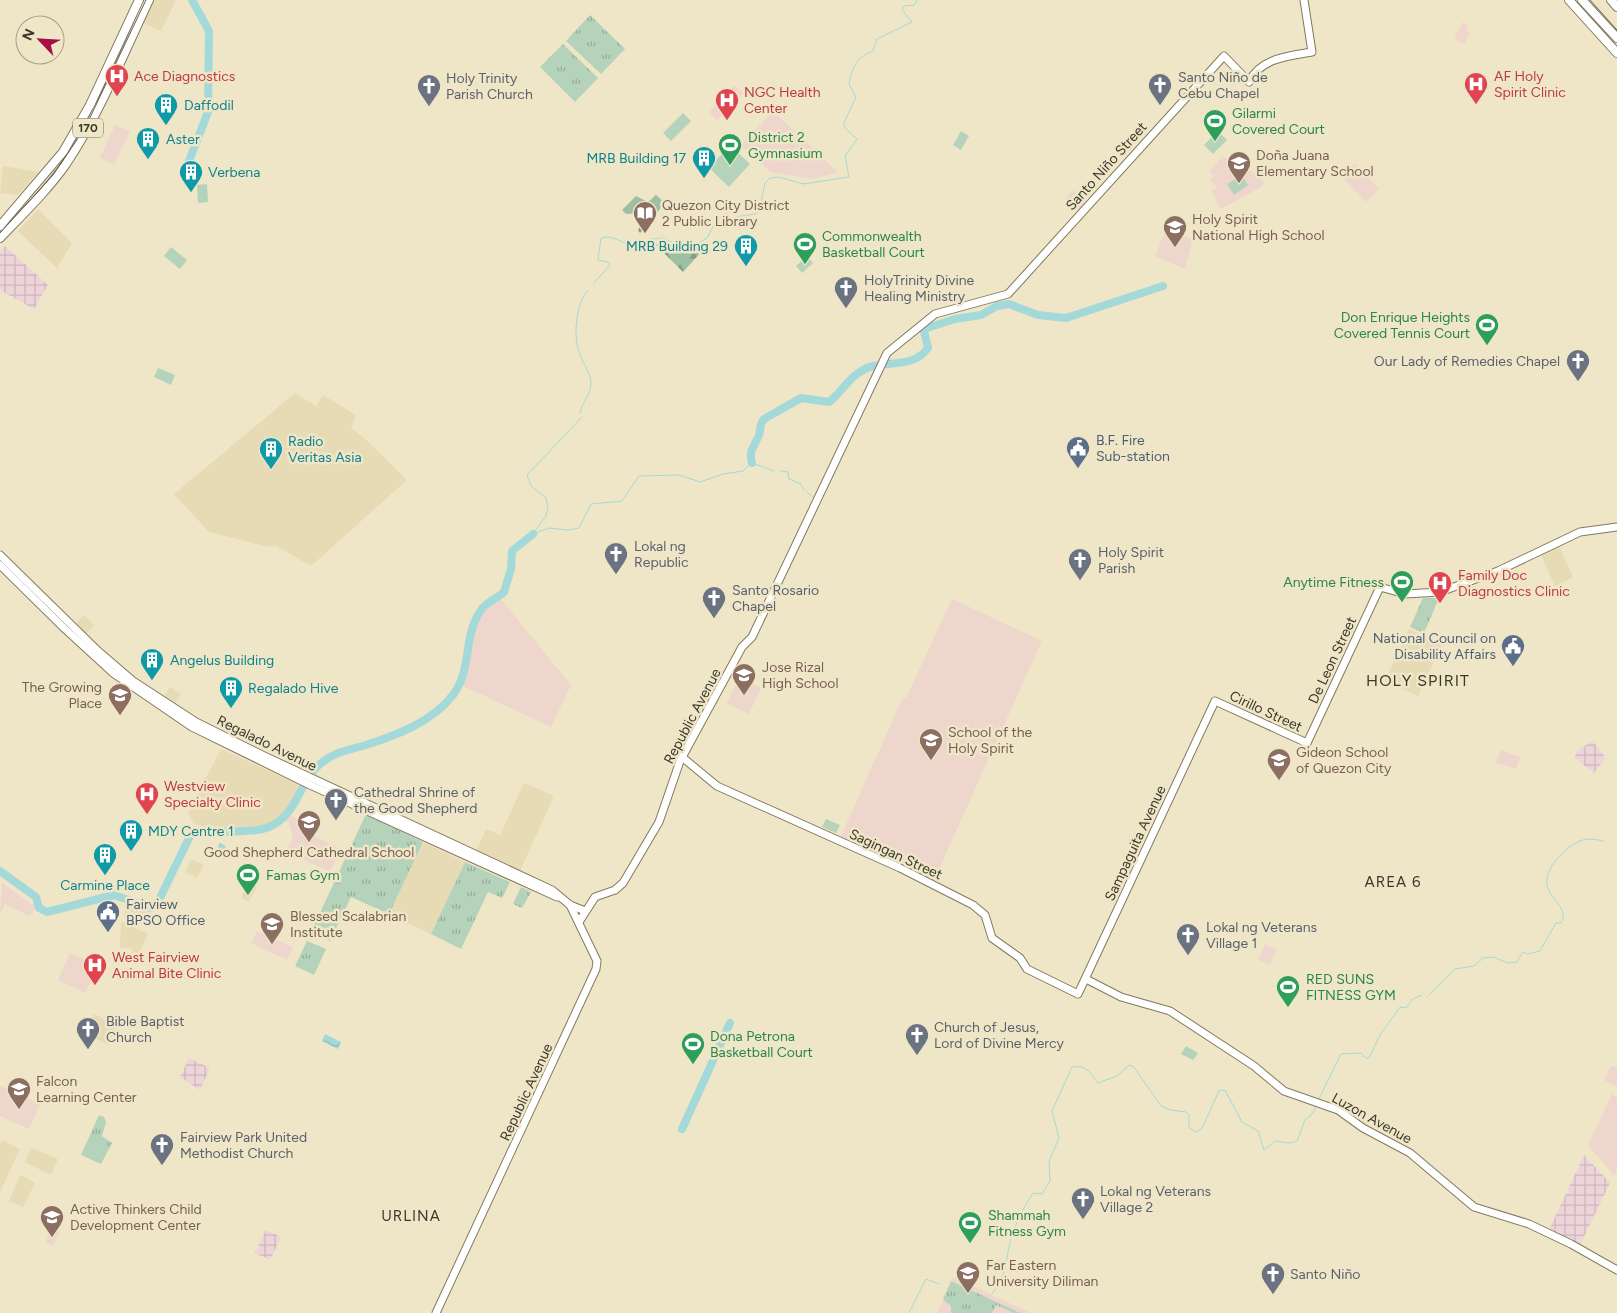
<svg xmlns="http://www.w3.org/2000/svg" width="1617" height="1313" font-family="Figtree,sans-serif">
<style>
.built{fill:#e7dbb5}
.industrial{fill:url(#industrial-grid)}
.education{fill:#eed6cd}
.grass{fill:url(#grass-tufts)}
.forest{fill:url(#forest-firs)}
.garden{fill:#b4d3ba}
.water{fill:url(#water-waves)}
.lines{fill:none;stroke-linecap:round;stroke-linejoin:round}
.stream{stroke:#a4d9d9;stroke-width:1}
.river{stroke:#a4d9d9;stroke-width:8}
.secondary-casing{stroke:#827a5e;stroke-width:9}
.primary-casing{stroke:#827a5e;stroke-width:10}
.secondary{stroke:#fff;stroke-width:7}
.primary{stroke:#fff;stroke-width:8}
.rail{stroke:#635e4e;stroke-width:1}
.labels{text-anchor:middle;stroke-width:5;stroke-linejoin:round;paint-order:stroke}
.shield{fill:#efe6c7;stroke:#716c5a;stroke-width:1}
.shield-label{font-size:12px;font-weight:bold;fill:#3b382c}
.health-label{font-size:14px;fill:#be3a42;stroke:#efe6c7;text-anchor:start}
.worship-label{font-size:14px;fill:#5b616d;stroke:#efe6c7;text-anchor:start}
.culture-label{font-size:14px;fill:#0d838f;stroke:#efe6c7;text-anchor:start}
.leisure-label{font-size:14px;fill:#27864d;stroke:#efe6c7;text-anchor:start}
.education-label{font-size:14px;fill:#785e54;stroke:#efe6c7;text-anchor:start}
.street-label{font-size:14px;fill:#3b382c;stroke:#efe6c7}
.service-label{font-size:14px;fill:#4e5e75;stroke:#efe6c7;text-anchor:start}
.neighbourhood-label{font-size:15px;letter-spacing:1px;fill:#3b382c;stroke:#efe6c7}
.quarter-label{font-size:16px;letter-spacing:1px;fill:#3b382c;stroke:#efe6c7}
</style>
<defs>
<pattern id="industrial-grid" width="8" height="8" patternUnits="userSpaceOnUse" patternTransform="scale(1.25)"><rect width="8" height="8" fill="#eed4da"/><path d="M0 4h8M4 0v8" fill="none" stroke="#cdb7bb"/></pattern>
<pattern id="grass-tufts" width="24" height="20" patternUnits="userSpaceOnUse" patternTransform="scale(1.25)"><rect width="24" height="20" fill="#b4d3ba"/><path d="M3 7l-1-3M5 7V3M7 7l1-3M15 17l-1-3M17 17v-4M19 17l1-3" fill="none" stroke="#94ac97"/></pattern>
<pattern id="forest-firs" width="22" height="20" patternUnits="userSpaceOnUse" patternTransform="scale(1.25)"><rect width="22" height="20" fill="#9dc0a4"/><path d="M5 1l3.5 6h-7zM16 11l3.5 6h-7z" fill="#819d86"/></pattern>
<pattern id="water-waves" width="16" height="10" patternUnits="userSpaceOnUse" patternTransform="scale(1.25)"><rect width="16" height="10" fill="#a4d9d9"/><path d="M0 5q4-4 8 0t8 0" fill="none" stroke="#8ebbba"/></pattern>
</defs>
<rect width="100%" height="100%" fill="#efe6c7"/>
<g class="built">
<polygon points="154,0 176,0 161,31 143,23"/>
<polygon points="3,166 38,172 18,195 0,193"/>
<polygon points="38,209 72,243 57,268 18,231"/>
<polygon points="295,393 316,406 323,395 356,415 351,428 363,437 407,480 311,566 276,546 268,547 209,532 174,494"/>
<polygon points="1559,546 1573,577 1555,586 1541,555"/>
<polygon points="84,615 94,625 85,635 75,625"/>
<polygon points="1409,629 1442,644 1418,696 1385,681"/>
<polygon points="170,687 181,694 175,704 164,697"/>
<polygon points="221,749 302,786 292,806 286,813 277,820 262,826 206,828 193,823 188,812"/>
<polygon points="524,783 554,796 520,871 476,851 486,829 500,835"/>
<polygon points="423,842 465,862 431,934 389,914"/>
<polygon points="192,859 204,865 197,878 185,872"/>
<polygon points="248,882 257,886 249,902 241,898"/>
<polygon points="128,901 149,908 142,924 123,916"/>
<polygon points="121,921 148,934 137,957 131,954 132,949 120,948"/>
<polygon points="94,1014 117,1025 108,1045 85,1033"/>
<polygon points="2,1140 20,1149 0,1192 0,1145"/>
<polygon points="31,1148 58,1159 51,1175 25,1162"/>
<polygon points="20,1175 35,1183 23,1207 9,1201"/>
</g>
<g class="industrial">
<polygon points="5,246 48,285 34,309 0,290 0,252"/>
<polygon points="1592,741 1604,755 1604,760 1594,773 1575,758 1577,751"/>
<polygon points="189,1058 210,1068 200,1090 180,1077"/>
<polygon points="1584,1155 1610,1183 1579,1247 1548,1232"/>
<polygon points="266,1230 281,1237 270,1260 255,1253"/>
</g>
<g class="education">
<polygon points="1463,22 1468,26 1466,31 1470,34 1464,44 1454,38"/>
<polygon points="735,85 743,93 717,120 709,112"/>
<polygon points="773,111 838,172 813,179 770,172 741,146"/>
<polygon points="115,125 130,131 114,165 100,158"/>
<polygon points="1223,156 1228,160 1231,156 1240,164 1242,163 1263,181 1263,186 1221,209 1211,191 1218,187 1210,180 1213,176 1209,171"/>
<polygon points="1355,164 1379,189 1366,202 1342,177"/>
<polygon points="1073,190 1086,202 1079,210 1066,198"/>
<polygon points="1166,229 1193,239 1185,269 1155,256"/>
<polygon points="496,598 500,598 571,685 551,727 461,685 466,677 472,632 483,611"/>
<polygon points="952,599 1042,641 933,882 840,838 903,697 906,698"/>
<polygon points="739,677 761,688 749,714 727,703"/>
<polygon points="1501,750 1520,757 1516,769 1496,763"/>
<polygon points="290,815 300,821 307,833 341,849 330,872 286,851 293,837 289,823 285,820"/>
<polygon points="2,883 36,907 30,916 5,904 0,914"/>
<polygon points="257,931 293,947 287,960 251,943"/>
<polygon points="1265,944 1277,950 1270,965 1258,960"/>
<polygon points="70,953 98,966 85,993 58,980"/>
<polygon points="1611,1066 1617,1068 1617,1087 1604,1080"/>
<polygon points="0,1086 40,1104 29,1129 0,1116"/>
<polygon points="1612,1094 1617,1097 1617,1169 1614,1175 1588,1145"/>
<polygon points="51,1230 59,1233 53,1246 45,1242"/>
<polygon points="953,1277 1031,1313 937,1313"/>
</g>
<g class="grass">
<polygon points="590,15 625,49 601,74 566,41"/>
<polygon points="563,44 598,78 575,102 540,67"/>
<polygon points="1423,598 1439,598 1424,633 1410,627"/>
<polygon points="366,814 423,842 389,914 351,897 330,941 311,932"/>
<polygon points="465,862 510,882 502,898 488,892 461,949 431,934"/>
<polygon points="521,887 531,892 522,908 513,904"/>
<polygon points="307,941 326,949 314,975 295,966"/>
<polygon points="99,1115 104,1117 106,1122 102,1136 112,1143 101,1164 81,1155"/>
<polygon points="951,1281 1020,1313 1014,1313 996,1305 992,1313 951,1313 951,1306 943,1299"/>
</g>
<g class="forest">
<polygon points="656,195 665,203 640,233 638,230 646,218 640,213 626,214 622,210 636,196 648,202"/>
<polygon points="654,243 674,247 704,249 683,272"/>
</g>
<g class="garden">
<polygon points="683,113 691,121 671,141 663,133"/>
<polygon points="961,131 969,136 961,150 953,145"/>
<polygon points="1218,131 1227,140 1213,154 1204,145"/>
<polygon points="730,145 750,164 729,187 709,168"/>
<polygon points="1242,175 1248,185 1234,195 1227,184"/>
<polygon points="207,184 208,202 198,203 197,185"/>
<polygon points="171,247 187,260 180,269 164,256"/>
<polygon points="807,256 813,263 802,273 796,266"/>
<polygon points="158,368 175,375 171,385 154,377"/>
<polygon points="826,819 840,825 836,833 822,827"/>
<polygon points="1186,1046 1198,1053 1193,1060 1181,1054"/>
<polygon points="88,1145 104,1153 100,1162 83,1155"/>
</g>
<g class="water">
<polygon points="220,843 226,846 220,858 214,855"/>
<polygon points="325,1034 341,1042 338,1049 322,1041"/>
</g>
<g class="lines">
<g class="stream">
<path d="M731 219C741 214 750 217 759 212L765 183 770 178 779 177 803 184 849 177 845 156 857 139 844 127V123L856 97 849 84C852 67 857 57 873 51L877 39 912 22 902 10 904 6 914 5 917 0"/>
<polyline points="651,239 663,238 687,250 707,238 714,225 725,221"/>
<path d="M594 283 610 265 608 262 598 260 601 238C615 233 624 248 642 245"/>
<path d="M580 413C582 403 591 394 591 384 591 372 582 363 579 352 573 335 576 303 588 290"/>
<polyline points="781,471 788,472 789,479 801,484 804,490"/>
<polyline points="807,492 813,497"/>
<polyline points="533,534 549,528 568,530 579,528 591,504 622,501 639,476 679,475 700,482 723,474 743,471 752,463 774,471"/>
<polyline points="533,534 546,516 548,508 546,498 531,486 527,475 582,417"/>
<path d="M1429 995 1455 969 1474 966 1483 958 1493 957 1508 963 1517 962 1523 952 1528 954 1540 951 1556 923H1561C1570 908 1549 899 1547 885 1544 869 1565 847 1580 841 1587 838 1595 839 1603 841"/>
<polyline points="1319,1099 1341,1054 1361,1053 1366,1058 1369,1058 1380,1035 1400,1007 1406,1008 1413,999 1422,995"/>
<path d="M992 1294C1005 1278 1005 1267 1009 1247 1012 1230 1023 1208 1033 1193L1042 1194 1050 1181 1049 1161 1059 1138 1052 1111 1072 1067C1088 1065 1090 1073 1098 1083L1117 1076 1129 1065 1134 1067 1161 1106 1171 1110 1186 1112 1189 1115V1128L1197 1132 1202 1128 1219 1091 1225 1090 1242 1122 1258 1131 1264 1150 1275 1141 1289 1143 1297 1141 1305 1120 1311 1115 1317 1106"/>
<polyline points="909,1313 926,1279 939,1284"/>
</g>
<g class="river">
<polyline points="189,161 208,112 209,31 192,0"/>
<path d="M752 463C748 450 755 446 759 435 761 429 759 425 764 419L801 398 829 402C842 392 850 375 867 368 887 360 913 369 928 348L924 331 927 328 955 319 981 315 997 306 1009 304 1038 315 1066 318 1163 286"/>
<path d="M0 871 36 897 39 908 47 912 114 895 151 908 156 906 191 834C214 828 255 836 273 825 300 810 300 777 324 761 336 752 351 749 366 745 397 735 432 722 453 695 473 668 462 638 481 610 488 600 497 599 504 592L511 569 512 551 533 534"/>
<polyline points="682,1129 730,1023"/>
</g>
<g class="secondary-casing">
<g id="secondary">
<polyline points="0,555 98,651 133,681 196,722 260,754 552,890 570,905 585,911"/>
<polyline points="0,565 65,629 113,673 192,727 310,785 557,897"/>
<polyline points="682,757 717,786 900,868 973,905 985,915 992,938 1020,958 1027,969 1078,994 1215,701 1307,743 1380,587 1405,594 1440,592 1498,571 1580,532 1617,527"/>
<path d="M579 922 595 897 615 890 623 883 659 822 680 761 742 647 752 637 887 353 935 314 1008 294 1224 56 1249 82C1260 58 1289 56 1312 52L1304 0"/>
<polyline points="1086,979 1121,997 1170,1011 1254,1066 1284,1091 1338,1110 1363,1128 1410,1153 1474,1207 1529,1224 1571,1244 1617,1270"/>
<polyline points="436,1313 596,969 597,961 570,905"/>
</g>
</g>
<g class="primary-casing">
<g id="primary">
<polyline points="1569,0 1617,53"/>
<polyline points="1582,0 1617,38"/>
<polyline points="1611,0 1617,7"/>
<polyline points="0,226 63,152 90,105 139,0"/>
<path d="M0 238C23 214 47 191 66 164 100 113 123 55 149 0"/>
</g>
</g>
<use href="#secondary" class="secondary"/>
<use href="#primary" class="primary"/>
<g class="rail">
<polyline points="1590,0 1617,30"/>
<polyline points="0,233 53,175 85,128 146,0"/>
</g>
</g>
<defs>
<g id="hospital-pin" transform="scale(1.25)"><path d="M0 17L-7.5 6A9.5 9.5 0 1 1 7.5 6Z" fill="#e0444e" stroke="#efe6c7"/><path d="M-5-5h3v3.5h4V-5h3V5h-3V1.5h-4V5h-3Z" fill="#fff"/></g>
<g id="church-pin" transform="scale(1.25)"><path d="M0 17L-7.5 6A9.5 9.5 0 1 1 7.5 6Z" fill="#6b7280" stroke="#efe6c7"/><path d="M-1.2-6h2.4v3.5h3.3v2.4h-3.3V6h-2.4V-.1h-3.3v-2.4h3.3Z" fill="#fff"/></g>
<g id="building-pin" transform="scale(1.25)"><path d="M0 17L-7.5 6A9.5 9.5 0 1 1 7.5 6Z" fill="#0f9aa8" stroke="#efe6c7"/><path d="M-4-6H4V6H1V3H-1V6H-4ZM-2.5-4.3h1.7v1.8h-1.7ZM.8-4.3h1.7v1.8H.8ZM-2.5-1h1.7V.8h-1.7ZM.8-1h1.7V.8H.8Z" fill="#fff"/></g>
<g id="stadium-pin" transform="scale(1.25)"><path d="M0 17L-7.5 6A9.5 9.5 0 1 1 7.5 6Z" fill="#2e9e5b" stroke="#efe6c7"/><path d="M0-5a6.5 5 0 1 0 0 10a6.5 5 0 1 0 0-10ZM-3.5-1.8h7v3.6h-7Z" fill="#fff"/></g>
<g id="school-pin" transform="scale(1.25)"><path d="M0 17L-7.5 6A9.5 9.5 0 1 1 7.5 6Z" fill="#8d6e63" stroke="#efe6c7"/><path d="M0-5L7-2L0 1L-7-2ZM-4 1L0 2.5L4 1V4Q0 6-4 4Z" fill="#fff"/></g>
<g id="library-pin" transform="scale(1.25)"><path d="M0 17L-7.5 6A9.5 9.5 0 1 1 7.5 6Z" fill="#8d6e63" stroke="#efe6c7"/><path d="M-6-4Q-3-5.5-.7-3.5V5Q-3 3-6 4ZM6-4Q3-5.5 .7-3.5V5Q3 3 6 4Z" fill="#fff"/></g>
<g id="civic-pin" transform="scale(1.25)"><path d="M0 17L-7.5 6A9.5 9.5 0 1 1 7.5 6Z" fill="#5c6f8a" stroke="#efe6c7"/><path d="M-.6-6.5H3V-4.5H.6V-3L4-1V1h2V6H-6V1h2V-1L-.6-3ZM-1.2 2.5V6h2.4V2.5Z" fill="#fff"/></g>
<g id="university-pin" transform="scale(1.25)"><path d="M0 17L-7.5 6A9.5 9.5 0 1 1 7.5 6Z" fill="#8d6e63" stroke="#efe6c7"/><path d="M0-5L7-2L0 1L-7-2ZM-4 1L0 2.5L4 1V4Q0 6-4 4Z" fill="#fff"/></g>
</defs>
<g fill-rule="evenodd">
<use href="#hospital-pin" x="117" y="76"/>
<use href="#hospital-pin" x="1476" y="84"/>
<use href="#church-pin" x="1160" y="85"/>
<use href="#church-pin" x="429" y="86"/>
<use href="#hospital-pin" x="727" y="100"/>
<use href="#building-pin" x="166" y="105"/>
<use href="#stadium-pin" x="1215" y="121"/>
<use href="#building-pin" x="148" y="139"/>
<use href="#stadium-pin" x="730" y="145"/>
<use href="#building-pin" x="704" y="158"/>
<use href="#school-pin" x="1239" y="163"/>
<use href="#building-pin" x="191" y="172"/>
<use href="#library-pin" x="645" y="213"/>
<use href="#school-pin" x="1175" y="227"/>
<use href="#stadium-pin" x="805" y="244"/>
<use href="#building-pin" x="746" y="246"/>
<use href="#church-pin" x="846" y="288"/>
<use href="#stadium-pin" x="1487" y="325"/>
<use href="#church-pin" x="1578" y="361"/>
<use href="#civic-pin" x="1078" y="448"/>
<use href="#building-pin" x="271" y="449"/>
<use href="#church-pin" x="616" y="554"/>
<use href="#church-pin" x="1080" y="560"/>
<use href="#stadium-pin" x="1402" y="582"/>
<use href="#hospital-pin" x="1440" y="583"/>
<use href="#church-pin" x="714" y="598"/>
<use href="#civic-pin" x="1513" y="646"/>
<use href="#building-pin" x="152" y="660"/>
<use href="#school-pin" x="744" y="675"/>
<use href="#building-pin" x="231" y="688"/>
<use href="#school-pin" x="120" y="695"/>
<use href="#school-pin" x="931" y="740"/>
<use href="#school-pin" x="1279" y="760"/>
<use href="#hospital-pin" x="147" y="794"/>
<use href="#church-pin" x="336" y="800"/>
<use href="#school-pin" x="309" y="822"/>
<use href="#building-pin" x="131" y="831"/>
<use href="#building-pin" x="105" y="855"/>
<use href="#stadium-pin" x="248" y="875"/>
<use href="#civic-pin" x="108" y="912"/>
<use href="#school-pin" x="272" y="924"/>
<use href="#church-pin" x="1188" y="935"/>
<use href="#hospital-pin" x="95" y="965"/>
<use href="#stadium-pin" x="1288" y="987"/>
<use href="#church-pin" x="88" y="1029"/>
<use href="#church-pin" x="917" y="1035"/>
<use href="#stadium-pin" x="693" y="1044"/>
<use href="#school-pin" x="19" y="1089"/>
<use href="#church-pin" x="162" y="1145"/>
<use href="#church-pin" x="1083" y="1199"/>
<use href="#school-pin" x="52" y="1217"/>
<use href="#stadium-pin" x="970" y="1223"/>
<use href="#university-pin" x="968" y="1273"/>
<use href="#church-pin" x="1273" y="1274"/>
</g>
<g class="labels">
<rect class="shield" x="73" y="118.5" width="30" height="19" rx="4"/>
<g class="shield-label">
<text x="88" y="132">170</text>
</g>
<g class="health-label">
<text x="134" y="81">Ace Diagnostics</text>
<text x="1494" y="81">AF Holy<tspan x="1494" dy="16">Spirit Clinic</tspan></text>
<text x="744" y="97">NGC Health<tspan x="744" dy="16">Center</tspan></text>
<text x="1458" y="580">Family Doc<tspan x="1458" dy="16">Diagnostics Clinic</tspan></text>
<text x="164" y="791">Westview<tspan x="164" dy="16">Specialty Clinic</tspan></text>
<text x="112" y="962">West Fairview<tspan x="112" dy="16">Animal Bite Clinic</tspan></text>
</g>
<g class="worship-label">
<text x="1178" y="82">Santo Niño de<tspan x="1178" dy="16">Cebu Chapel</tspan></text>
<text x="446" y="83">Holy Trinity<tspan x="446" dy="16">Parish Church</tspan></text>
<text x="864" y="285">HolyTrinity Divine<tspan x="864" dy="16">Healing Ministry</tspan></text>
<text x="1560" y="366" text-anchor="end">Our Lady of Remedies Chapel</text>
<text x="634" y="551">Lokal ng<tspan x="634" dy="16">Republic</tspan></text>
<text x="1098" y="557">Holy Spirit<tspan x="1098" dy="16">Parish</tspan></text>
<text x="732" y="595">Santo Rosario<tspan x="732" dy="16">Chapel</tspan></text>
<text x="354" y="797">Cathedral Shrine of<tspan x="354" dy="16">the Good Shepherd</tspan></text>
<text x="1206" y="932">Lokal ng Veterans<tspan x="1206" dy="16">Village 1</tspan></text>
<text x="106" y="1026">Bible Baptist<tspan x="106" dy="16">Church</tspan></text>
<text x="934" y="1032">Church of Jesus,<tspan x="934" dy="16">Lord of Divine Mercy</tspan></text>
<text x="180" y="1142">Fairview Park United<tspan x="180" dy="16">Methodist Church</tspan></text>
<text x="1100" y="1196">Lokal ng Veterans<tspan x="1100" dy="16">Village 2</tspan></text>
<text x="1290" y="1279">Santo Niño</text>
</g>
<g class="culture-label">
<text x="184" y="110">Daffodil</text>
<text x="166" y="144">Aster</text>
<text x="686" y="163" text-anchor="end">MRB Building 17</text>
<text x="208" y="177">Verbena</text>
<text x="728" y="251" text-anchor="end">MRB Building 29</text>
<text x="288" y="446">Radio<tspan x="288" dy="16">Veritas Asia</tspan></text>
<text x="170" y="665">Angelus Building</text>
<text x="248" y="693">Regalado Hive</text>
<text x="148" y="836">MDY Centre 1</text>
<text x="105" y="890" text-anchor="middle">Carmine Place</text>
</g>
<g class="leisure-label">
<text x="1232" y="118">Gilarmi<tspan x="1232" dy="16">Covered Court</tspan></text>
<text x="748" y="142">District 2<tspan x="748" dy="16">Gymnasium</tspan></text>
<text x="822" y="241">Commonwealth<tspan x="822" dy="16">Basketball Court</tspan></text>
<text x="1470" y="322" text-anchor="end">Don Enrique Heights<tspan x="1470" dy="16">Covered Tennis Court</tspan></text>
<text x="1384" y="587" text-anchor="end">Anytime Fitness</text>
<text x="266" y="880">Famas Gym</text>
<text x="1306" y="984">RED SUNS<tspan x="1306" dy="16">FITNESS GYM</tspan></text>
<text x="710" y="1041">Dona Petrona<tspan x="710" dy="16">Basketball Court</tspan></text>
<text x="988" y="1220">Shammah<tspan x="988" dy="16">Fitness Gym</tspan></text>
</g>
<g class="education-label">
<text x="1256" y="160">Doña Juana<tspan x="1256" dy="16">Elementary School</tspan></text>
<text x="662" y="210">Quezon City District<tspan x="662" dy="16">2 Public Library</tspan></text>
<text x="1192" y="224">Holy Spirit<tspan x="1192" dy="16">National High School</tspan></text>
<text x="762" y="672">Jose Rizal<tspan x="762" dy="16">High School</tspan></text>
<text x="102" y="692" text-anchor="end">The Growing<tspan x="102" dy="16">Place</tspan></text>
<text x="948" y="737">School of the<tspan x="948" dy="16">Holy Spirit</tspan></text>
<text x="1296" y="757">Gideon School<tspan x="1296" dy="16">of Quezon City</tspan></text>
<text x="309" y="857" text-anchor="middle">Good Shepherd Cathedral School</text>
<text x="290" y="921">Blessed Scalabrian<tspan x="290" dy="16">Institute</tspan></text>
<text x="36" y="1086">Falcon<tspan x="36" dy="16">Learning Center</tspan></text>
<text x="70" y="1214">Active Thinkers Child<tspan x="70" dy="16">Development Center</tspan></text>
<text x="986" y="1270">Far Eastern<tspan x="986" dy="16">University Diliman</tspan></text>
</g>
<g class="street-label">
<text transform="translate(1106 166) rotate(-48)" y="5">Santo Niño Street</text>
<text transform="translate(1332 660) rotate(-65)" y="5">De Leon Street</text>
<text transform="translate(1266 711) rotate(25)" y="5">Cirillo Street</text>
<text transform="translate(692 716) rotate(-62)" y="5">Republic Avenue</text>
<text transform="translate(267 743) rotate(26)" y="5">Regalado Avenue</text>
<text transform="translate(1135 843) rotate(-65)" y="5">Sampaguita Avenue</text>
<text transform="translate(896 854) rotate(25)" y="5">Sagingan Street</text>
<text transform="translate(526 1092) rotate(-65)" y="5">Republic Avenue</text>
<text transform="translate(1372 1118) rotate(29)" y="5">Luzon Avenue</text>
</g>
<g class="service-label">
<text x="1096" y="445">B.F. Fire<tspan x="1096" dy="16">Sub-station</tspan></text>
<text x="1496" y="643" text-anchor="end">National Council on<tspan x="1496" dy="16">Disability Affairs</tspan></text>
<text x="126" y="909">Fairview<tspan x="126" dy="16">BPSO Office</tspan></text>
</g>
<g class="neighbourhood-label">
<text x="1393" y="887">AREA 6</text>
<text x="411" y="1221">URLINA</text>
</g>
<g class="quarter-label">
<text x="1418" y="686">HOLY SPIRIT</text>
</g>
</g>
<g transform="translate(40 40) rotate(295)"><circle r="24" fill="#efe6c7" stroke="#a7a089"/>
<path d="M0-4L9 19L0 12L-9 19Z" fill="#a50e47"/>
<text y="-8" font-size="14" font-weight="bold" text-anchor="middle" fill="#3b382c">N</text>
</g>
</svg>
